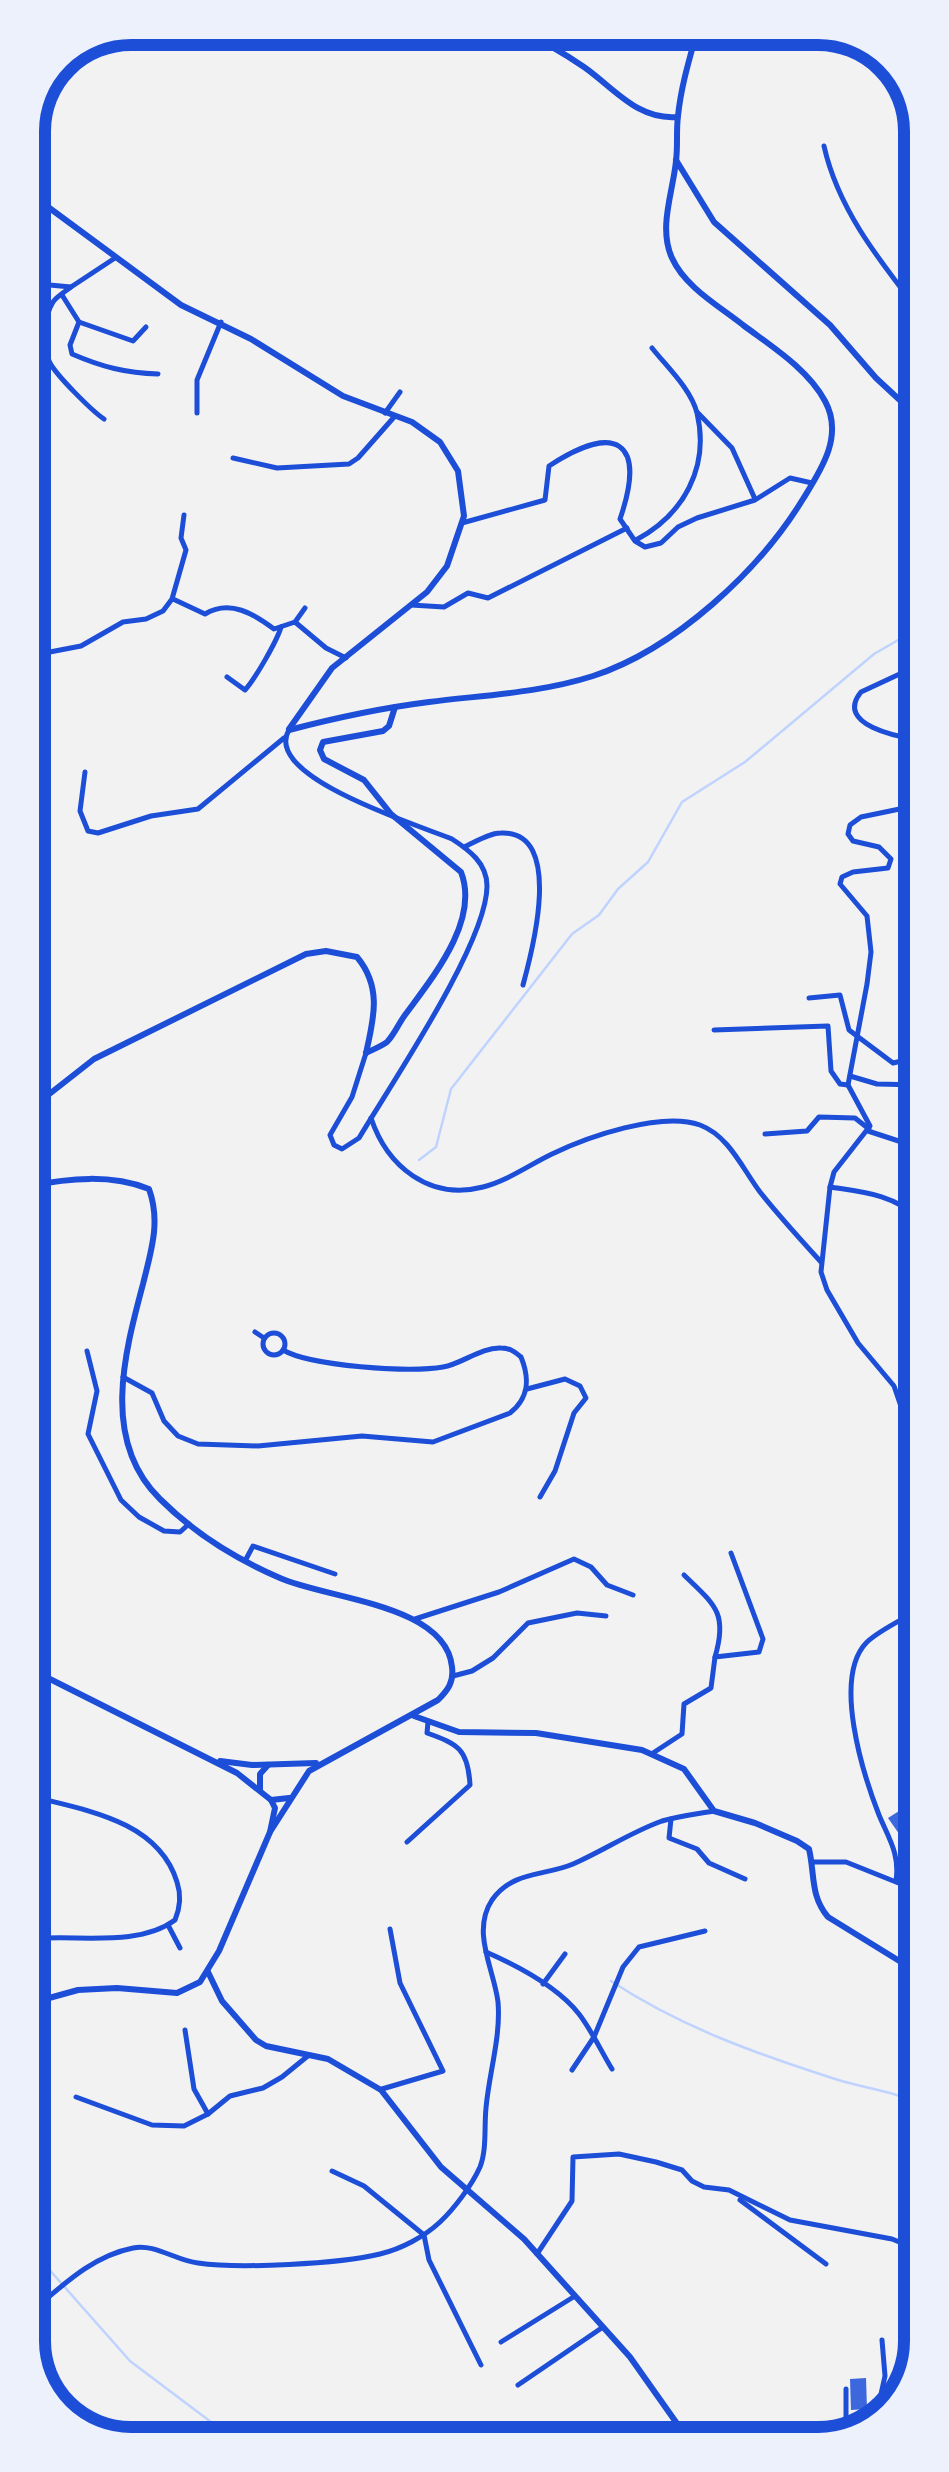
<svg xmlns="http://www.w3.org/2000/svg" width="949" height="2472" font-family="'Asap Condensed',sans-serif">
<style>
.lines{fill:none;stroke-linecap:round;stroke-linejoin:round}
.stream{stroke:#bfd3fe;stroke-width:2.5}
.building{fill:#3d67dc}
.minor{stroke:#1d4ed8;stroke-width:5}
.tertiary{stroke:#1d4ed8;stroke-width:6}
.secondary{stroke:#1d4ed8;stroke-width:6}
.rim{fill:none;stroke:#1d4ed8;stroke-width:12}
</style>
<rect width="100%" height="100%" fill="#f2f2f2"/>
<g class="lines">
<g class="stream">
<polyline points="419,1160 436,1147 451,1089 572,934 599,915 618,889 648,862 682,802 745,762 874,654 919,628"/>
<path d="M611 1981C679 2026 754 2053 832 2078 861 2088 893 2090 921 2105"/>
<polyline points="31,2249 130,2361 215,2425 232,2444"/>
</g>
</g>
<g class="building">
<polygon points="907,1806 921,1826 902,1838 888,1818"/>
<polygon points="866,2378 867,2409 851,2410 850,2379"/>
</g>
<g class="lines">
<g class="minor">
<polyline points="130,28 134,28"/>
<path d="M824 146C838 209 879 260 918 310"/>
<polyline points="28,283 71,287 115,258"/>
<path d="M71 287C66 291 56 297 53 302 44 316 42 349 50 363 57 376 92 411 104 419"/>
<path d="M62 295 79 322 70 345 72 354C102 367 126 373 158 374"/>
<polyline points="79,322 133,341 146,327"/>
<polyline points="697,412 732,448 755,499"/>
<polyline points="197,413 197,380 221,322"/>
<polyline points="385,413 400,392"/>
<polyline points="233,458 277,468 349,464 358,458 395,416"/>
<path d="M462 523 545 500 549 466C616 422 647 441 620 519L635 541 645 547 661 543 678 527 697 518 755 500 790 478 812 483"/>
<path d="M636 540C683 515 710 468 697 413 691 389 667 367 652 348"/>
<polyline points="28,585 44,574"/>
<path d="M173 599 205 614C230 599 254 614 274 629L295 622 326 648 346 658"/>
<polyline points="411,605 444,607 468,593 488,598 627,528"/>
<polyline points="295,622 305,608"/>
<polyline points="29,656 81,646 123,622 146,619 163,611 172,599 186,550 181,538 184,515"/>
<path d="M919 665 861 692C834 725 899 737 919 740"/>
<path d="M227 677 245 690C255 679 277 641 281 627"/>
<path d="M289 730C261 777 421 826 452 839 469 850 487 863 487 886 487 943 391 1084 359 1138L342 1149 334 1145 330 1135 352 1097 366 1053"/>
<polyline points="85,772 80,811 88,831 98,833 151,816 198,809 284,738"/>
<polyline points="919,805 861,817 850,825 848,834 853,841 879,847 891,859 888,868 853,872 842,877 840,884 867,916 871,952 867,984 848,1085 870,1126 834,1172 830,1187 821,1272 827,1290 858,1343 894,1386 920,1462"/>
<path d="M464 847C475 842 489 833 501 833 565 830 532 952 523 985"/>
<polyline points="809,998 840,995 849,1030 893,1063 919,1057"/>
<polyline points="714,1030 828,1026 831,1071 840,1084 848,1085"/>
<polyline points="850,1076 877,1084 919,1085"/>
<path d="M371 1118C387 1166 429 1201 483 1187 507 1181 529 1165 552 1154 587 1137 661 1111 700 1125 729 1136 742 1168 760 1192 779 1216 800 1239 821 1262"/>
<polyline points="868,1131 920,1148"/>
<polyline points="765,1134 807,1131 819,1117 855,1118 869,1129"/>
<path d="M830 1187C862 1192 893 1194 918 1218"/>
<polyline points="255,1332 264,1338"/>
<circle cx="274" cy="1344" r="11"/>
<polyline points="87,1351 97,1391 88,1434 121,1500 139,1517 164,1531 180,1532 189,1524"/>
<path d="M123 1377 152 1393 164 1421 178 1436 198 1444 258 1446 362 1436 433 1442 510 1413C529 1398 530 1379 521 1357 515 1352 510 1348 501 1348 481 1347 462 1364 443 1367 410 1373 310 1366 283 1350"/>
<polyline points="527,1389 565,1379 580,1386 586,1398 574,1413 555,1471 540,1497"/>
<polyline points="245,1561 253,1546 335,1574"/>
<path d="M684 1575C715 1605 728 1613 715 1657"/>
<polyline points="415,1619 499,1592 574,1559 591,1567 607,1585 633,1595"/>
<polyline points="453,1676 472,1671 493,1658 528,1623 577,1613 606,1616"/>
<polyline points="653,1753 682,1734 684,1704 711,1688 715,1657 759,1652 763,1639 731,1553"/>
<path d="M30 1796C84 1810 158 1820 177 1882 181 1894 180 1908 175 1920 137 1948 75 1934 31 1939"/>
<polyline points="671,1819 669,1838 697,1849 709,1863 745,1879"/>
<path d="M407 1842 470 1785C468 1749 458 1744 427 1733L428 1722"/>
<polyline points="812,1862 846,1862 921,1892"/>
<path d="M896 1881C900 1854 889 1839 879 1815 863 1774 832 1677 867 1642 881 1629 904 1619 920 1609"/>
<polyline points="168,1925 180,1948"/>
<path d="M486 1952C518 1966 557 1986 579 2014 592 2031 601 2051 612 2069"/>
<polyline points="543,1984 565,1954"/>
<polyline points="185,2030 194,2089 208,2114"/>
<polyline points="572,2070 594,2037 623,1967 639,1947 705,1931"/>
<polyline points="382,2089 443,2071 400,1983 390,1929"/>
<polyline points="76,2097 152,2125 184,2126 208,2114 230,2096 263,2088 282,2077 309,2055"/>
<polyline points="332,2171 364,2186 424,2235 429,2260 481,2365"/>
<polyline points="740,2200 826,2264"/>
<polyline points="537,2254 572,2201 573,2157 619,2154 656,2162 682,2170 692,2181 704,2187 729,2190 790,2220 892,2239 921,2251"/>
<path d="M31 2312C62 2286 92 2256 133 2248 154 2243 177 2261 198 2263 239 2269 339 2264 380 2254 401 2249 424 2237 440 2222 454 2209 472 2185 480 2167 487 2149 484 2127 486 2108 489 2073 501 2037 498 2002 494 1969 471 1932 492 1900 512 1871 545 1876 573 1864 603 1851 631 1832 662 1821 679 1816 697 1814 714 1811"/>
<polyline points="501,2342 575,2296"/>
<polyline points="518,2385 603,2327"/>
<polyline points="875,2421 885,2376 882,2340"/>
<polyline points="846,2440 846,2389"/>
</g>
<g class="tertiary">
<path d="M516 28C539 39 562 52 584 67 614 88 637 120 677 117"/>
<polyline points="28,183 44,204 181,305 251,339 343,396 412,422 440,442 458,471 464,516 447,566 427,592 332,668 289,729"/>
<path d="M289 730C335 718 381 708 429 702 484 695 540 693 593 676 675 649 759 571 803 499 821 470 844 436 825 401 808 369 771 346 743 325 719 306 685 287 672 258 658 228 673 192 676 161 678 146 676 131 678 116 681 86 690 57 698 28"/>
<path d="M366 1053C372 1050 382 1046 387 1042 394 1035 399 1023 405 1015 432 978 480 921 461 872L391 814 364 780 324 759 320 750 323 742 383 731 389 726 395 707"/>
<path d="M29 1110 94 1059 306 954 326 951 357 957C382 987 374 1018 366 1053"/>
<path d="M29 1186C69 1178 111 1174 149 1189 161 1222 151 1251 143 1284 124 1355 101 1441 160 1499 194 1533 236 1559 280 1578 327 1599 446 1604 452 1667 454 1682 448 1690 438 1700L309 1771 270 1832"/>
<polyline points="30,1669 237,1773 271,1800 289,1798"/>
<path d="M414 1716 459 1732 536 1733 642 1750 684 1769 714 1811 755 1823 797 1841 809 1849C815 1874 810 1896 828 1917L901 1962 921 1981"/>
<polyline points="220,1761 252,1765 316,1763"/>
<polyline points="260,1789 260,1774 268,1765"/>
<polyline points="208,1972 222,2001 256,2040 266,2046 328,2059 381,2090 441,2167 524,2239 630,2357 690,2442"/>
<polyline points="31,2003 78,1990 117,1988 177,1993 200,1982 219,1951 270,1832 275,1808 271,1800"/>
</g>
<polyline class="secondary" points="676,160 714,222 830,325 876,378 918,417"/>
</g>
<path d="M0 0H949V2472H0ZM131 45H818A86 86 0 0 1 904 131V2341A86 86 0 0 1 818 2427H131A86 86 0 0 1 45 2341V131A86 86 0 0 1 131 45Z" fill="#edf1fc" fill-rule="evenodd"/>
<path class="rim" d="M131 45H818A86 86 0 0 1 904 131V2341A86 86 0 0 1 818 2427H131A86 86 0 0 1 45 2341V131A86 86 0 0 1 131 45Z"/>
</svg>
